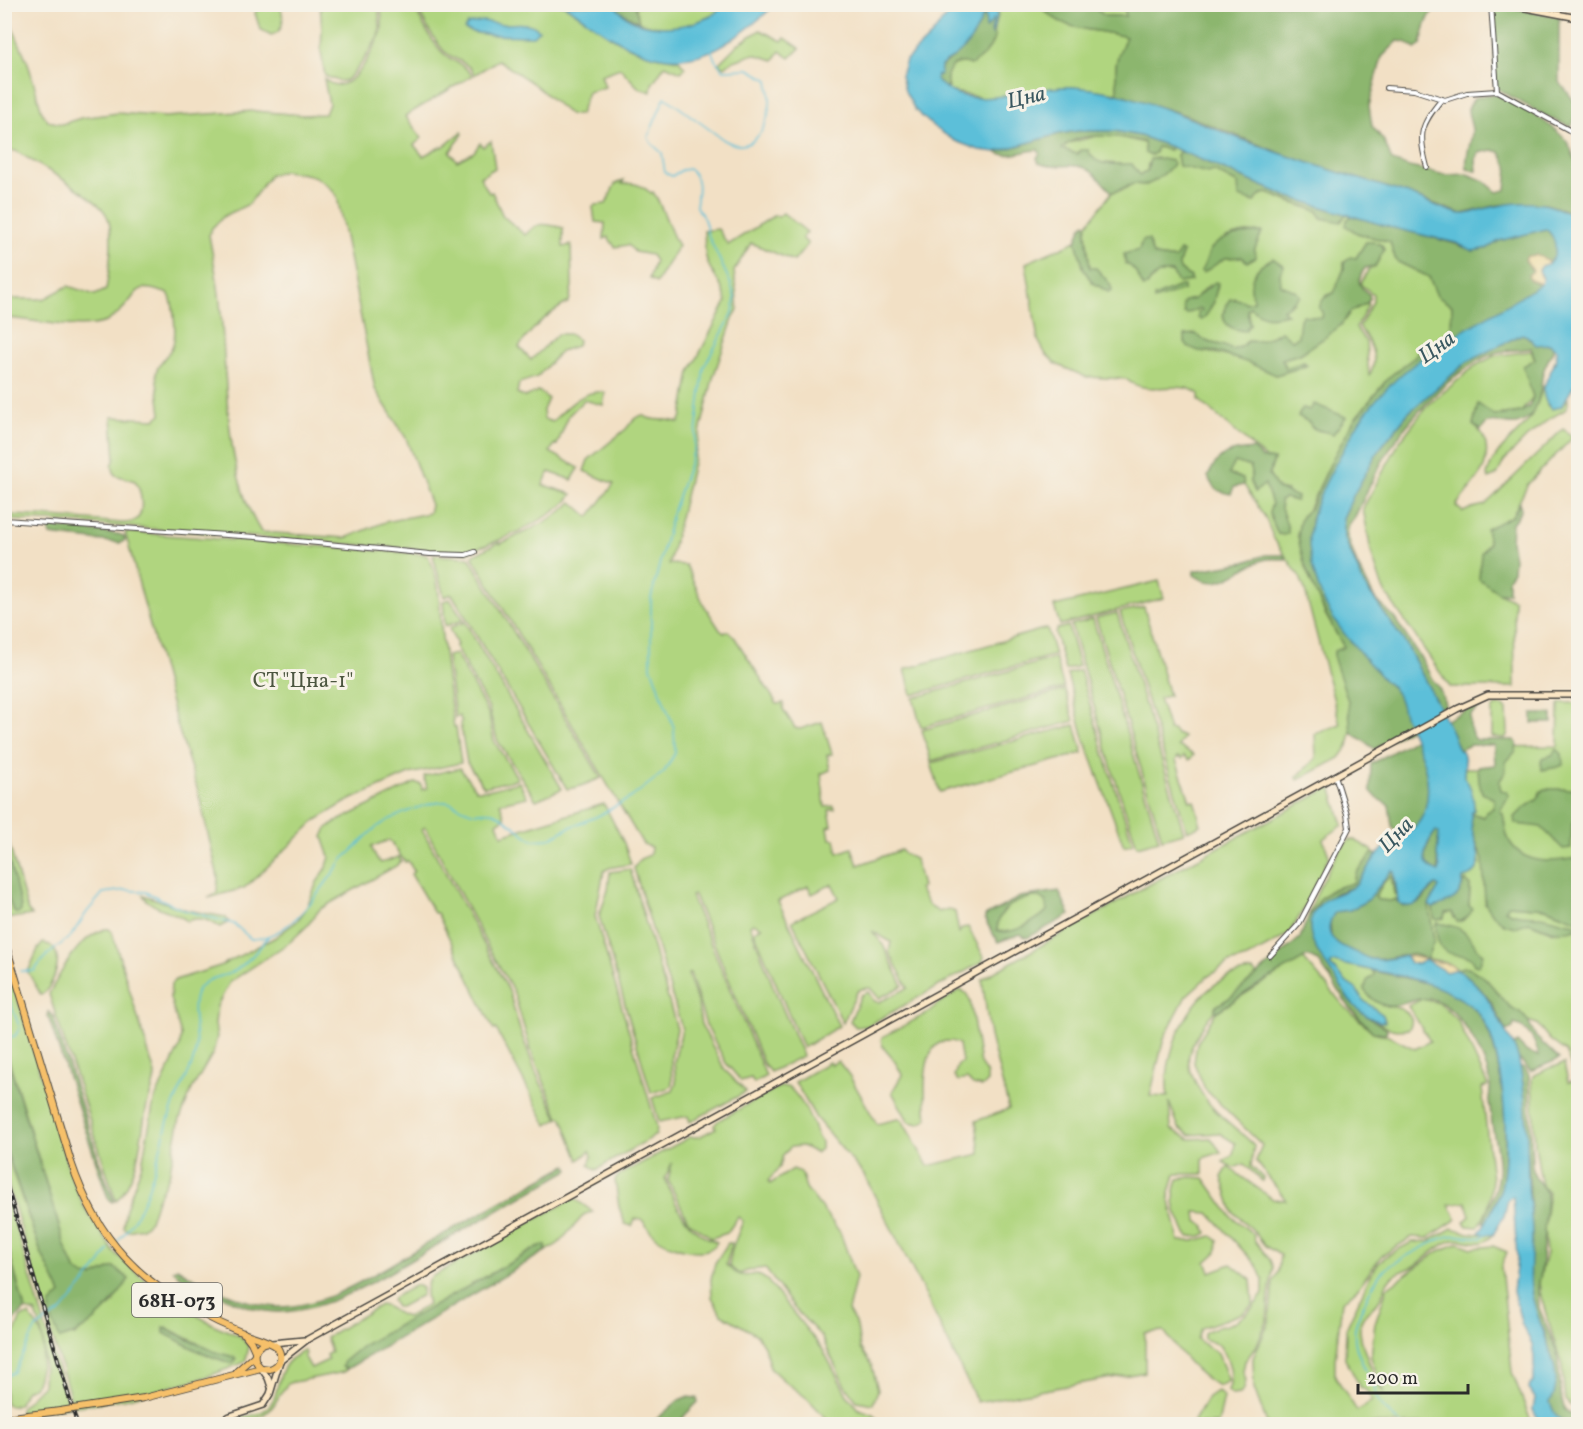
<svg xmlns="http://www.w3.org/2000/svg" width="1583" height="1429" font-family="Vollkorn,serif">
<style>
.green{fill:#b0d57f;stroke:#6e8055;stroke-width:1.5;fill-rule:evenodd}
.forest{fill:#8cb66e;stroke:#5c704c;stroke-width:1.5;fill-rule:evenodd}
.sand{fill:#eeda9e;stroke:#8c8264;stroke-width:1.5}
.water{fill:#5bbfd9;stroke:#437582;stroke-width:1.5;fill-rule:evenodd}
.lines{fill:none;stroke-linecap:round;stroke-linejoin:round}
.stream{stroke:#5bbfd9;stroke-width:1.5}
.street-casing{stroke:#494642;stroke-width:6}
.secondary-casing{stroke:#494642;stroke-width:8}
.primary-casing{stroke:#494642;stroke-width:8}
.street{stroke:#fff;stroke-width:4}
.secondary{stroke:#fbe6c4;stroke-width:5}
.primary{stroke:#f6c06b;stroke-width:6}
.rail-casing{stroke:#2b2b2b;stroke-width:4}
.rail{stroke:#f7f3e8;stroke-width:1.5;stroke-dasharray:4.5;stroke-linecap:butt}
.primary-bridge-casing{stroke:#494642;stroke-width:8;stroke-linecap:butt}
.primary-bridge{stroke:#f6c06b;stroke-width:6}
.labels{text-anchor:middle;stroke-width:6;stroke-linejoin:round;paint-order:stroke}
.shield{fill:#f7f3e8;stroke:#686764;stroke-width:1.5}
.shield-label{font-size:20px;font-weight:bold;fill:#2b2b2b}
.park-label{font-size:21px;fill:#4c5640;stroke:#f7f3e8}
.water-label{font-size:22px;font-style:italic;fill:#39575f;stroke:#f7f3e8}
</style>
<rect width="100%" height="100%" fill="#f7f3e8"/>
<filter id="ink" filterUnits="userSpaceOnUse"><feTurbulence type="fractalNoise" baseFrequency=".0167" numOctaves="2"/><feDisplacementMap in="SourceGraphic" scale="12" xChannelSelector="R" yChannelSelector="G"/><feConvolveMatrix kernelMatrix="1 2 1 2 8 2 1 2 1" color-interpolation-filters="sRGB"/></filter>
<filter id="wash" filterUnits="userSpaceOnUse"><feTurbulence type="fractalNoise" baseFrequency=".008" numOctaves="4" result="noise"/><feDisplacementMap in="SourceGraphic" scale="24" xChannelSelector="R" yChannelSelector="G"/><feGaussianBlur stdDeviation="1.35" result="paint"/><feColorMatrix in="noise" values="0 0 0 0 0 0 0 0 0 0 0 0 0 0 0 0 0 1.4 0 .05"/><feComposite in="paint" operator="in"/></filter>
<g filter="url(#wash)">
<rect width="100%" height="100%" fill="#f2e0c5"/>
<g class="green">
<path d="M260 5H280C284 17 285 32 271 35L260 29 255 13Z"/>
<path d="M320 5H379C378 12 380 20 380 28 379 38 354 79 343 81 337 82 331 78 325 76L321 51 322 29Z"/>
<path d="M382 5H413C421 20 430 40 443 53 452 62 466 64 472 76L405 116 422 138 414 145 423 156 442 146 443 147 462 132 463 134 450 152 457 161 474 152 480 143 483 147 491 141 495 168 480 177 489 193 492 192 503 216 525 235C539 220 545 224 563 228V247L571 245 572 286 569 302C547 314 533 327 519 347L531 360 558 334H569L578 340 577 346 561 351 537 377 519 383 517 393 525 397 539 391 548 399 543 410 544 419 552 422C565 409 585 387 605 393L603 405 584 400 569 415 557 445 555 444 550 452 579 468 572 480 549 472 543 485 572 494C564 512 508 537 489 544 481 547 475 548 468 553L48 521 5 520V515L41 516 122 523C127 523 133 522 137 519 145 511 141 489 135 481L115 475 112 466 115 458 112 417 155 419 161 414 156 373C158 363 166 358 171 349 178 339 174 305 169 294 130 280 142 294 117 314 114 316 110 320 106 322 79 332 33 319 5 318V299H44L68 286 95 295 106 290C109 274 115 231 107 216 98 196 37 165 16 151L5 150 4 8 28 63 42 112 48 121 62 124 81 118 118 113 165 117 254 111 303 115 325 114 329 104 324 79C351 102 372 51 381 33 384 25 380 13 382 5ZM284 171C310 174 320 174 337 196L375 389 406 438 431 505 429 513 385 522 346 538 261 532C222 469 228 375 220 303 218 281 213 258 209 235L212 228 224 216 249 204 270 175Z"/>
<path d="M415 5H564L610 36 632 48 654 56 679 60 685 68 681 72 665 65 652 84 651 92 639 88 620 68 601 75 605 87 588 92 580 114 570 115 535 85 498 60 474 75C470 62 453 60 444 51 432 38 423 19 415 5Z"/>
<path d="M635 5H727C701 25 670 34 639 22Z"/>
<path d="M1000 5H1039C1065 34 1092 27 1127 37 1121 48 1115 59 1116 72 1116 80 1118 85 1117 93L1072 87 1052 88 1012 96 982 98 949 91 946 84 948 70 952 65 965 62 995 36 994 33Z"/>
<polygon points="1090,5 1123,5 1126,16 1105,16"/>
<polygon points="760,30 782,41 785,38 800,48 790,58 780,51 774,60 754,54 731,62 725,67 718,64 738,44"/>
<path d="M1097 136H1117L1169 150 1171 147 1180 151 1177 155 1179 166 1214 171 1260 195 1267 193 1289 202 1343 219 1346 214 1352 216 1347 220 1357 233 1390 242 1396 261 1429 277C1433 290 1440 299 1452 306L1451 330 1435 342 1419 349 1416 356 1389 377 1354 420 1333 458 1297 533 1306 570 1325 614 1344 647 1351 732 1348 747 1340 758 1298 780 1297 777 1316 758 1315 734 1340 724 1304 587 1300 577 1274 539 1265 517 1244 485 1243 479 1229 474 1235 461 1251 467 1252 473 1250 481 1265 484 1272 504 1269 514 1278 534 1284 518 1280 510V500L1285 498 1287 491 1278 489 1269 475 1274 460 1267 459 1199 400V394C1181 378 1147 398 1126 379L1086 377 1056 364 1045 353 1038 340 1026 263 1076 241 1084 270 1092 282 1108 292 1112 290C1108 279 1101 273 1090 269L1086 233 1087 225 1112 192 1123 190 1132 184 1147 185 1148 163 1147 172 1140 175C1133 172 1124 164 1117 164 1104 162 1095 167 1088 150L1077 154 1062 149 1069 143ZM1261 232 1254 251 1256 256 1225 258 1203 272 1201 271C1206 264 1207 255 1211 249 1222 235 1246 232 1261 232ZM1366 242 1384 250 1375 267 1369 269 1360 284 1373 294V301L1359 327C1369 340 1380 360 1369 375L1366 342 1356 328 1368 305 1367 303 1350 312 1341 325 1308 349 1300 354 1281 359 1286 368 1304 362 1306 366 1276 375C1258 363 1220 353 1199 351L1196 334C1210 347 1217 341 1232 350L1240 347 1248 341C1260 343 1270 338 1280 331L1292 341 1298 337 1316 318H1322L1325 296 1334 293 1344 269V262L1356 258ZM1140 245 1151 246 1152 253 1155 256 1176 259 1182 252C1177 267 1176 269 1191 277H1176L1171 272C1159 270 1154 277 1147 286L1130 265V252L1136 253 1140 250ZM1280 273V285L1294 302 1283 310 1286 314C1270 318 1263 318 1250 307L1247 310 1250 324 1245 330 1224 320C1221 310 1226 305 1234 298L1247 303 1254 301 1251 294ZM1210 284 1218 287 1214 296V303L1198 317 1202 309 1199 308 1187 314 1184 313 1185 301 1194 299Z"/>
<path d="M624 180 622 184C635 182 641 185 651 193L653 192C664 208 668 228 678 246L656 283 649 279 655 261 651 255 635 252 628 245 615 247 608 237 604 239 605 223 595 222 593 207 595 205 606 204 615 184Z"/>
<path d="M783 213 807 232 802 238 808 244 794 261 751 243 734 271 738 310 734 316 713 378 669 564 686 565 704 605 720 630 724 633 728 631 735 638 777 704 784 703 783 709 795 728 800 729 822 722 832 754 827 755 830 770 821 774 825 807 834 806 835 809 829 810 832 826 828 827 830 839H835L838 853 852 848 858 865 901 850 904 854 915 859 922 887 919 889 929 906 939 912 948 909 955 912 959 933 962 928 968 927 984 957 982 962 867 1026 856 1027 850 1021 861 995 868 992 874 1001 879 1002 908 988 889 952 891 942 872 931 882 943 903 986 879 998 870 988 861 989 857 992 843 1023 792 921 839 898 832 884 812 894 808 886 778 901 839 1026 803 1048 754 931 762 927 753 923 750 925 773 986 803 1056 770 1072 763 1063 694 895 691 896 766 1076 754 1083 751 1078 741 1081 726 1063 706 1025 690 973 688 974 698 1005 701 1024 725 1070 746 1092 690 1122 688 1116 659 1122 652 1098 673 1091 676 1083 674 1062 682 1029 634 868 640 859 650 855 651 847 643 844 625 814 472 556 499 542 500 544C524 532 553 521 572 502L589 517 614 484 584 471 588 460 626 429 634 419 642 415C653 423 667 417 679 423L682 416 690 372 726 302C725 287 712 276 707 261 704 252 705 240 704 231L718 229 728 245 775 215 778 217Z"/>
<path d="M1531 351 1535 359 1533 397 1521 412 1494 415 1478 405 1473 425C1487 434 1489 452 1484 467 1480 478 1463 496 1456 506L1463 512 1472 508 1485 505 1563 429 1573 437 1528 484 1512 516 1504 521 1481 553 1499 593 1514 600 1515 687H1450L1383 589 1371 552 1363 508 1400 441 1427 406 1475 366 1494 356Z"/>
<path d="M1544 384 1547 405 1551 409 1561 407 1568 399V404L1565 410 1549 419 1526 438 1504 461 1497 475 1489 479 1487 475C1493 453 1509 442 1523 427 1534 415 1539 399 1544 384Z"/>
<path d="M125 532 423 554 428 556C440 578 439 601 441 625 444 659 449 693 454 727H456L461 763 409 774 348 801 316 820 261 873 244 888 208 898 217 892 218 877 198 791 175 718Z"/>
<polygon points="433,555 469,557 601,778 578,787 567,789 452,594 444,597"/>
<polygon points="1159,581 1164,598 1060,625 1054,606"/>
<polygon points="450,599 464,620 445,626 443,601"/>
<polygon points="1144,607 1169,696 1159,698 1169,730 1173,730 1176,734 1184,737 1178,746 1194,755 1189,760 1184,756 1182,759 1178,757 1176,760 1190,801 1194,800 1201,825 1187,831 1120,612"/>
<polygon points="1117,613 1184,833 1162,839 1096,618"/>
<polygon points="1093,619 1159,840 1137,846 1111,766 1071,625"/>
<polygon points="465,622 562,789 536,800 497,740 489,709 455,646 457,645 449,628"/>
<polygon points="1068,626 1079,666 1065,670 1055,633 1057,629"/>
<polygon points="1047,628 1055,655 912,695 905,669"/>
<polygon points="456,654 489,715 494,741 518,779 484,787 467,763 460,723 462,722 459,716 455,717 447,656"/>
<polygon points="1055,658 1064,688 921,727 913,698"/>
<polygon points="1080,670 1108,767 1133,843 1124,846 1084,738 1067,674"/>
<polygon points="1065,690 1074,721 931,761 922,730"/>
<path d="M1561 703H1578V904L1484 862 1485 903 1515 927 1529 922 1553 932 1578 928V1076L1574 1075 1566 1052 1550 1040 1537 1024 1528 1021 1520 1012 1510 1007 1486 979 1471 969 1463 967 1457 969C1444 958 1421 959 1405 955 1414 951 1419 955 1426 960L1434 941 1429 905 1433 908 1435 918 1438 920 1444 918 1445 913 1452 912 1454 918 1469 906 1470 886 1466 881 1463 884V878C1471 876 1476 872 1480 864L1471 813 1474 810C1474 795 1463 782 1464 769L1466 768H1495L1496 747 1558 746 1559 705ZM1438 923C1468 931 1460 930 1479 951L1472 958 1468 955Z"/>
<polygon points="1495,706 1504,706 1507,710 1508,734 1505,738 1492,737 1492,710"/>
<polygon points="1075,725 1083,753 940,792 931,763"/>
<polygon points="460,768 476,790 488,790 519,782 527,797 500,803 505,818 497,823 502,835 604,804 624,843 631,864 609,868 604,871 595,916 657,1127 656,1135 596,1170 589,1165 592,1156 590,1151 579,1160 562,1117 559,1118 531,1051 513,990 488,947 425,827 422,829 509,991 520,1030 536,1073 558,1119 547,1125 496,1029 494,1030 437,913 434,913 411,874 414,871 408,861 405,862 389,840 371,847 377,859 381,863 399,857 401,861 396,866 320,909 307,926 290,942 230,982 217,1006 215,1024 217,1037 213,1053 192,1089 179,1122 169,1176 157,1199 150,1221 142,1228 128,1231 123,1227 126,1209 142,1164 154,1101 180,1046 181,1035 170,998 171,984 175,980 220,966 274,938 297,921 306,909 317,882 326,869 330,857 323,837 327,828 336,822 415,783 421,784 422,790 427,788 424,776"/>
<path d="M1331 787 1343 825 1323 839 1329 856 1303 911 1289 933 1279 940 1247 958 1229 963 1207 977 1186 996 1164 1038 1150 1096 1168 1097C1161 1057 1188 996 1226 978 1235 974 1244 972 1253 971L1257 975 1231 997 1215 1007V1011C1207 1017 1201 1029 1196 1038 1194 1043 1190 1049 1189 1055 1187 1064 1191 1073 1195 1081 1209 1112 1232 1123 1254 1145L1251 1166 1263 1178 1262 1181 1244 1164 1234 1168 1223 1162 1233 1155 1235 1143 1219 1133 1190 1135 1179 1128 1169 1102 1171 1129 1190 1139 1211 1138 1221 1152 1203 1158V1174H1175L1169 1197 1179 1241H1193L1212 1236 1218 1241 1217 1252 1206 1262 1210 1272 1231 1264 1251 1280 1253 1304 1243 1313 1201 1328 1197 1339 1218 1354 1229 1381 1219 1386C1197 1376 1178 1350 1164 1331L1145 1333V1372L977 1402 922 1288 864 1175 816 1118 795 1082 829 1062 831 1065 838 1061 849 1075 877 1124 898 1119 902 1120 928 1166 980 1154 976 1121 1009 1109 990 1036 982 979 1152 883Z"/>
<polygon points="5,830 28,911 32,915 5,919 4,882 12,909"/>
<path d="M1350 840H1355L1372 850 1373 853 1357 872 1353 883 1332 889 1321 898 1308 917C1313 899 1335 850 1350 840Z"/>
<polygon points="630,869 677,1029 671,1057 672,1085 668,1088 651,1093 599,916 608,890 610,872"/>
<polygon points="1392,876 1394,894 1396,894 1398,902 1394,899 1391,901 1378,900 1375,897 1384,882"/>
<path d="M143 895 187 910 225 917 229 922 220 927C208 920 201 916 187 921 175 910 151 910 143 895Z"/>
<path d="M1039 896 1045 901 1048 910C1038 920 1011 937 997 930 998 906 1018 899 1039 896Z"/>
<path d="M1509 905 1545 908 1578 921V924C1569 924 1563 922 1554 920 1537 917 1520 919 1504 910Z"/>
<path d="M105 929H109L112 932 155 1074C155 1087 148 1097 146 1110 140 1141 139 1178 116 1201L49 994C63 969 76 939 105 929Z"/>
<path d="M43 943 50 945C52 947 55 950 56 953 61 965 51 990 41 995L28 972 38 949Z"/>
<path d="M5 956 71 1177 84 1207 114 1252 160 1294 212 1324 240 1336 249 1347 246 1359 243 1363 206 1377 129 1398 73 1407 5 1174 4 1147 40 1250 61 1294 74 1336 115 1302 114 1267 92 1277H84L75 1269 66 1249 5 1047ZM167 1328 215 1352 233 1357 230 1363 202 1353 164 1333Z"/>
<path d="M1303 958 1345 1007 1373 1032 1389 1036 1415 1049 1430 1041 1408 1006 1422 999 1439 1003 1458 1021 1488 1086 1482 1088 1492 1180 1488 1208 1478 1227 1467 1226 1464 1222 1470 1216 1466 1202 1449 1205 1457 1219 1428 1238 1412 1237 1381 1256 1358 1288 1342 1302 1335 1360V1376L1357 1411 1372 1401 1367 1391 1360 1387 1345 1358 1346 1329 1368 1280 1378 1263 1388 1255 1412 1242 1429 1241 1452 1228 1469 1233 1493 1235C1479 1251 1466 1236 1451 1241 1435 1247 1426 1259 1413 1267 1404 1271 1396 1272 1389 1280 1384 1286 1384 1294 1379 1300 1373 1310 1359 1315 1360 1329 1360 1345 1376 1380 1384 1393L1371 1357 1375 1323 1387 1288 1439 1251 1459 1243 1472 1248 1493 1246 1507 1252 1501 1267 1512 1372 1532 1424H1268L1267 1423 1254 1388 1253 1358 1269 1322 1273 1282 1278 1272 1280 1255 1265 1246 1252 1229 1233 1212 1222 1177 1228 1167 1273 1199 1286 1200 1256 1161 1262 1145 1205 1089 1194 1063 1197 1043 1216 1012Z"/>
<path d="M1334 961 1373 971 1387 1006C1400 1007 1418 1014 1409 1029 1396 1031 1389 1030 1378 1022L1385 1021 1383 1015 1363 1000 1356 989 1347 983 1330 965Z"/>
<path d="M960 990 966 993 970 1000 980 1064 987 1074V1082L982 1087 973 1085 967 1079 958 1081 954 1076 958 1065 962 1062 959 1044C954 1041 952 1041 946 1041 919 1044 925 1100 927 1119L920 1124 909 1122 892 1092 902 1075C900 1071 898 1066 895 1062 890 1053 879 1048 882 1037L928 1013 939 1003Z"/>
<polygon points="1564,1064 1568,1082 1578,1080 1578,1408 1570,1405 1565,1400 1562,1366 1541,1297 1539,1282 1546,1253 1544,1228 1549,1192 1542,1187 1535,1145 1532,1080 1533,1076 1549,1068"/>
<path d="M779 1087H789C798 1096 806 1108 811 1120 815 1128 815 1135 821 1142V1149L816 1153 802 1146 791 1147 783 1155 780 1167 768 1181 770 1184 793 1169 801 1172 806 1188 840 1232 856 1277 848 1311 857 1326 860 1348 872 1366 878 1390 873 1404 857 1401 845 1386 821 1336 794 1308 765 1268 750 1270 739 1274 729 1266 732 1249 743 1221 738 1217 727 1233 712 1238 688 1221 668 1180 672 1163 665 1178C675 1205 687 1232 717 1242 709 1260 669 1247 657 1238 651 1234 647 1226 642 1220L635 1219 632 1226 625 1224 619 1207 615 1180 619 1175 690 1137H699L716 1128 714 1125 719 1120Z"/>
<path d="M1191 1177 1204 1178 1231 1216 1253 1234 1255 1241 1270 1260 1273 1268 1269 1295 1267 1321 1256 1347 1245 1361 1243 1371 1246 1380 1244 1390 1240 1394 1232 1395 1228 1391C1235 1375 1229 1359 1219 1345L1204 1339V1333C1211 1328 1218 1327 1227 1325 1244 1319 1253 1308 1263 1294V1280L1257 1266 1209 1213 1196 1212 1197 1221 1204 1226 1207 1233 1201 1236 1189 1237C1182 1230 1184 1228 1180 1220 1172 1206 1173 1195 1178 1179Z"/>
<path d="M4 1187 69 1407 20 1414V1408L43 1385C44 1359 46 1338 36 1313L25 1310 5 1236Z"/>
<path d="M574 1198 593 1212 585 1214 558 1244 546 1251V1245L540 1246 362 1346 344 1361V1369H347L344 1372 289 1383C281 1390 279 1398 273 1406 263 1420 237 1424 221 1424 235 1416 255 1418 266 1409 285 1393 269 1368 304 1350L306 1354 304 1356 311 1368 328 1360 326 1355 331 1352 326 1337 380 1305C392 1306 393 1314 407 1317L428 1305C425 1294 424 1284 433 1276Z"/>
<path d="M728 1243H732L726 1265C737 1276 743 1277 757 1274L767 1280 823 1350 847 1395 859 1409 874 1414 880 1424H863L828 1420 808 1399 784 1381 770 1368 764 1346 757 1335 721 1314 712 1297 711 1279 715 1263Z"/>
<polygon points="416,1285 422,1288 422,1295 400,1307 396,1307 392,1301 394,1297"/>
<path d="M29 1315C32 1321 35 1322 38 1327 48 1343 41 1369 35 1386L25 1391 20 1403C14 1406 11 1408 5 1403V1348L10 1345 21 1317Z"/>
<polygon points="1217,1391 1224,1397 1218,1424 1192,1424 1208,1397"/>
</g>
<g class="forest">
<path d="M1123 4 1438 5C1427 16 1424 29 1421 45L1415 49 1406 42 1398 41 1382 57 1369 106 1372 126 1384 141 1392 161 1409 167 1446 175 1468 174 1484 181 1497 192 1506 190 1508 168 1500 152 1492 150 1479 153 1476 159 1477 171 1467 169C1464 154 1473 142 1472 129 1471 122 1468 116 1468 109L1474 98C1481 96 1489 93 1497 95 1514 99 1560 129 1569 145 1573 152 1573 159 1578 166V220L1565 210 1546 204 1499 205 1462 214 1405 193 1295 159 1185 115 1117 93C1118 85 1116 80 1116 72 1115 59 1121 48 1126 37 1092 27 1065 34 1039 5H1090L1105 16H1126Z"/>
<polygon points="615,5 635,5 639,22 619,11"/>
<path d="M1497 5 1559 17V81C1570 99 1583 101 1572 126 1559 126 1513 97 1498 89L1494 82V9Z"/>
<path d="M986 7 994 16 992 34 994 33 995 36C990 50 984 56 971 65 951 57 943 74 949 91L943 88 936 79C943 58 947 66 957 54 968 40 977 22 986 7Z"/>
<path d="M1078 131H1115L1140 136 1171 147 1170 150 1157 147 1155 153 1150 156 1145 153 1144 142C1123 137 1079 129 1062 149L1077 154 1080 150H1088C1096 169 1116 163 1132 164L1140 175 1147 172 1150 159 1157 158 1172 161 1173 164C1168 171 1155 182 1148 184 1143 186 1139 184 1134 184 1128 185 1119 191 1112 192 1102 183 1093 168 1078 166 1064 164 1052 169 1039 163L1037 158 1040 153 1038 150C1025 150 1008 159 996 152L1059 134Z"/>
<polygon points="1180,151 1286,196 1346,214 1341,222 1321,218 1318,211 1267,193 1260,195 1255,202 1239,197 1238,184 1214,171 1208,173 1179,166 1177,155"/>
<path d="M1352 216 1456 244 1473 251 1488 248 1499 241 1546 229C1557 238 1559 252 1549 264L1546 259 1530 268 1534 271 1535 283 1541 284 1506 307 1339 458 1319 498 1311 520 1314 570 1325 604 1340 627 1383 679 1397 692 1410 729 1375 749 1351 732 1348 701 1334 659V651L1344 647C1330 623 1275 526 1310 509L1333 458 1354 420 1389 377 1416 356 1419 349 1426 341H1429L1430 345 1451 330 1452 306 1437 296 1429 277 1396 261 1390 242 1357 233 1346 226 1347 220Z"/>
<polygon points="1085,223 1087,225 1086,233 1090,268 1096,268 1110,284 1112,290 1108,292 1092,282 1084,270 1076,241 1082,226"/>
<path d="M1262 232 1254 251 1256 257 1247 262 1242 257 1225 258 1203 273 1201 271C1206 264 1207 255 1211 249 1222 235 1246 233 1262 232Z"/>
<path d="M1143 240H1149L1152 253 1156 256 1175 259 1180 251 1183 252C1177 267 1176 269 1191 277V281L1178 283 1172 272C1159 270 1154 277 1146 286L1143 287C1140 279 1134 266 1126 264L1124 254 1139 250Z"/>
<path d="M1366 242H1374L1382 245 1384 250 1375 266 1365 268C1357 280 1357 286 1369 294L1370 298 1367 303 1350 312 1341 325 1323 339 1300 354 1282 359 1286 368 1304 362 1307 365 1276 375 1249 363 1216 352 1199 351 1188 347 1185 342V335L1196 334C1211 348 1217 340 1232 350L1240 347 1248 341C1260 343 1271 338 1281 331L1292 340 1298 337 1300 319 1303 315 1322 318 1323 312 1319 308C1322 298 1326 296 1334 293L1344 269V263L1350 257 1356 258Z"/>
<path d="M1273 258 1284 266 1280 273 1281 285 1296 291 1300 296 1283 310 1287 314C1268 318 1265 319 1250 307L1247 310 1250 324 1245 331C1223 329 1218 317 1230 299L1241 300 1247 303 1254 301C1246 280 1254 268 1273 258Z"/>
<path d="M1215 282 1218 283C1215 297 1213 309 1202 320L1198 318V313L1202 310 1199 308 1187 314 1184 313 1183 304 1185 301 1194 299Z"/>
<polygon points="1180,286 1184,286 1184,290 1154,300 1154,297"/>
<path d="M1522 334 1527 336 1530 340 1549 344 1553 346V351C1549 358 1543 368 1542 377 1541 394 1537 420 1516 424 1506 425 1497 421 1487 423L1481 430 1473 425 1478 404 1494 415H1503L1521 412 1529 407 1533 397 1523 366 1535 359 1531 348C1520 351 1506 349 1495 353 1456 366 1405 422 1385 457 1373 477 1364 498 1354 519L1349 524 1347 535 1357 564 1374 597 1395 619 1422 660 1432 679 1438 686 1444 700 1446 709 1444 710 1438 705 1406 644 1364 585 1345 539 1343 518 1354 494 1378 451 1408 413 1467 362Z"/>
<path d="M1314 404 1346 417 1333 434C1325 430 1321 433 1311 427L1310 423 1298 416 1303 408 1310 410Z"/>
<path d="M1253 449 1262 458 1274 460 1269 475 1278 489 1297 497 1296 501 1285 498 1280 501C1280 513 1289 523 1288 533L1284 535 1278 534 1269 513 1272 504 1265 484 1255 492 1250 481 1252 473 1251 467 1235 462 1229 474 1243 479 1244 485 1234 487 1231 494C1219 492 1212 489 1208 476 1219 453 1228 451 1253 449Z"/>
<polygon points="1520,503 1521,511 1512,523 1511,542 1514,558 1513,571 1508,578 1508,593 1499,593 1479,579 1481,553 1489,543 1486,529 1512,516"/>
<polygon points="50,527 118,534 124,536 125,540 121,543 57,536 50,535 49,531"/>
<path d="M1265 555H1284L1286 559C1279 559 1269 558 1263 560 1237 568 1221 594 1194 575V571L1245 562Z"/>
<path d="M1488 701 1493 702 1477 709 1470 716C1470 725 1469 734 1477 740H1514L1517 743 1516 751 1506 762 1505 773 1499 782 1501 790 1507 792 1509 795 1500 811 1503 814C1505 822 1505 834 1510 842 1525 866 1554 862 1577 858L1578 921 1546 908 1509 905 1505 910C1517 917 1526 915 1539 916 1553 917 1564 924 1578 924V928C1560 936 1547 929 1529 922L1515 927 1504 924 1493 915 1485 903 1483 860 1472 831 1471 813 1484 817 1486 812 1493 808 1494 799 1482 793 1479 782 1478 767 1495 765 1494 745H1470L1459 750 1446 720 1478 704Z"/>
<rect x="1532" y="714" width="20" height="9"/>
<path d="M1415 739C1426 763 1438 804 1416 827 1412 831 1405 835 1400 838L1392 826 1389 805 1378 799 1370 790 1371 764Z"/>
<polygon points="1557,749 1562,754 1563,765 1558,767 1542,770 1541,761 1542,758 1552,755"/>
<polygon points="1545,789 1578,789 1578,821 1572,823 1571,848 1563,849 1541,827 1516,824 1515,817 1524,808 1538,799 1540,792"/>
<path d="M1436 830 1439 833 1437 856 1439 872C1416 865 1427 844 1436 830Z"/>
<path d="M5 843 21 907V911L18 913H15C2 893 4 866 5 843Z"/>
<polygon points="1373,853 1376,854 1375,861 1353,887 1335,893 1310,925 1346,996 1369,1018 1387,1029 1386,1033 1373,1032 1350,1008 1319,962 1308,956 1258,985 1216,1012 1215,1011 1215,1007 1231,997 1300,938 1308,917 1321,898 1333,889 1353,883 1357,872"/>
<path d="M1392 869 1396 894H1394L1391 876 1384 882 1375 897 1378 900 1391 901 1394 899 1403 906 1420 902 1436 885 1439 887 1429 905 1434 941 1426 960C1410 946 1392 962 1372 959 1360 957 1339 946 1331 937L1330 919 1335 912 1350 910 1368 900Z"/>
<path d="M1466 880 1470 886 1469 906 1473 909C1469 916 1465 921 1457 922L1452 912 1445 913 1444 918 1438 920 1434 918 1433 908 1459 894 1463 884Z"/>
<path d="M1059 891 1070 915 1027 938 1020 934 998 942 985 920V916L1020 897ZM1031 897H1039L1045 901 1048 910C1038 920 1011 937 997 930 998 908 1012 903 1031 897Z"/>
<path d="M1438 923C1448 925 1459 926 1466 934 1473 940 1475 948 1483 954L1479 966 1474 965 1472 959C1467 955 1464 955 1458 955 1439 954 1436 941 1436 924Z"/>
<path d="M1463 967 1471 969 1486 979 1510 1007 1520 1012 1528 1021 1536 1037 1559 1059 1531 1071 1518 1058 1513 1046 1518 1043 1527 1052 1539 1056C1536 1042 1528 1027 1514 1024L1513 1028 1506 1031 1491 1002 1479 987 1457 969Z"/>
<path d="M1373 971C1406 978 1456 985 1478 1013 1504 1045 1511 1149 1501 1188 1497 1199 1491 1211 1487 1222H1483C1489 1206 1496 1191 1498 1174 1500 1158 1494 1139 1492 1124 1491 1116 1490 1108 1489 1101 1489 1095 1491 1088 1490 1082 1486 1058 1461 1009 1435 1000 1408 992 1390 1024 1364 990L1367 981 1374 975Z"/>
<polygon points="49,1012 53,1016 101,1167 114,1201 112,1202 108,1198 48,1016"/>
<path d="M4 1047 66 1249 75 1269 84 1276 92 1277 114 1267 129 1279C113 1304 90 1332 60 1339L50 1316V1305L61 1294 40 1250 5 1147Z"/>
<polygon points="1522,1067 1525,1068 1529,1075 1532,1165 1535,1177 1547,1193 1541,1272 1538,1288 1539,1308 1557,1352 1562,1401 1565,1410 1570,1413 1578,1415 1578,1424 1570,1424 1560,1421 1554,1414 1550,1402 1553,1363 1544,1330 1537,1317 1532,1300 1530,1265 1532,1234 1525,1106 1519,1069"/>
<path d="M567 1165 569 1170C525 1195 481 1220 437 1245 392 1271 331 1312 278 1312 254 1312 234 1301 213 1292 199 1286 183 1281 173 1270L177 1268C202 1284 248 1306 278 1307 329 1307 377 1272 419 1248 469 1220 517 1192 567 1165Z"/>
<polygon points="4,1236 25,1310 13,1321 5,1326"/>
<polygon points="546,1245 546,1251 347,1369 342,1367 344,1361 362,1346 540,1246"/>
<polygon points="164,1328 215,1352 234,1357 236,1359 234,1363 230,1363 202,1353 164,1333"/>
<polygon points="686,1397 697,1398 698,1402 685,1415 679,1424 651,1424 679,1400"/>
</g>
<g class="sand">
<polygon points="1536,255 1546,259 1549,264 1542,266 1540,274 1543,279 1541,284 1530,280 1528,275 1533,271 1525,260 1527,256"/>
<polygon points="1405,955 1452,965 1457,969 1446,972 1410,963"/>
</g>
<g class="water">
<path d="M564 5H615C635 34 681 30 709 17 716 14 721 6 728 4 741 2 762 4 775 5 721 54 680 80 610 36 594 26 580 15 564 5Z"/>
<path d="M955 5H1000L992 34 991 31 994 18 986 29 985 10C979 28 972 42 957 55 952 59 946 61 941 66L940 75H937L936 79C967 118 1033 84 1074 87 1132 91 1185 117 1238 138 1292 159 1347 175 1402 192 1417 196 1448 213 1462 214 1469 215 1480 209 1488 208 1520 200 1552 199 1578 220V379L1561 407 1551 409C1531 386 1558 372 1557 350L1550 344 1536 345 1527 336 1522 334 1467 362 1408 413 1378 451 1354 494 1343 518 1345 539 1364 585 1406 644 1452 732 1459 750 1462 751C1467 762 1464 766 1464 776 1471 787 1474 795 1474 810L1471 813C1471 820 1471 827 1473 833 1478 850 1487 873 1463 878 1462 900 1451 900 1433 908L1429 905 1439 887 1436 885C1423 893 1417 915 1398 902L1394 871 1392 870 1368 900 1350 910 1335 912C1321 934 1334 944 1353 951 1359 953 1365 958 1371 959 1381 961 1395 958 1405 955L1410 963 1418 964 1426 960 1446 972 1457 969C1478 981 1489 1000 1500 1021 1505 1033 1515 1044 1518 1057 1528 1098 1527 1143 1528 1184 1529 1201 1532 1218 1532 1234 1532 1253 1529 1271 1531 1289 1533 1318 1570 1376 1550 1402 1554 1414 1557 1420 1570 1424H1540L1533 1410 1535 1398 1529 1389 1530 1385 1534 1382V1357L1532 1344 1522 1325 1513 1291 1517 1258 1513 1196 1508 1199 1504 1216 1493 1235 1479 1233C1488 1220 1496 1203 1501 1188 1511 1148 1504 1046 1479 1014 1475 1008 1466 1003 1461 999 1423 975 1376 973 1334 962L1330 965 1347 983 1356 989 1363 1000 1383 1015 1385 1022C1369 1022 1351 1005 1344 992 1329 964 1288 929 1325 900 1334 893 1347 893 1355 885 1367 871 1376 852 1392 841 1407 832 1420 828 1425 809 1434 778 1419 749 1407 722 1402 713 1402 703 1397 694 1394 687 1386 683 1381 677 1362 654 1338 630 1325 604 1317 586 1308 558 1309 538 1311 504 1330 474 1346 445 1352 435 1357 424 1363 416 1378 396 1398 376 1418 361 1456 331 1501 311 1541 284L1543 278 1539 270 1542 266C1560 261 1558 239 1546 229L1499 241 1488 248 1473 251 1456 243 1389 227 1286 196 1171 147 1140 136 1115 131H1078L1059 134 996 152 979 150 955 141 934 127 915 110 905 91 901 76 906 60 932 35ZM1436 831 1439 833 1437 856 1440 868 1439 872C1416 864 1426 844 1436 831Z"/>
<path d="M483 21C490 22 497 24 504 24 517 24 530 21 539 30L533 36C518 36 476 36 464 29L468 24Z"/>
</g>
<g class="lines">
<g class="stream">
<path d="M20 971H34L45 957 71 936 87 912 103 893 126 890 146 892 184 910 234 924 251 939C293 939 321 888 344 858 356 849 365 836 377 827 391 817 435 798 450 803 457 805 464 810 472 812 479 813 487 810 495 813 507 819 521 833 533 840L549 839 568 828 598 816 632 797 664 772 675 753 674 728 651 667V598L672 514 694 450 704 367 733 313 735 298 730 282 707 233C707 224 702 214 696 207 697 194 702 178 689 169L682 170 672 176 665 173 662 153 651 143 648 137 665 97 724 140C752 156 767 130 770 104 771 96 769 87 768 80L749 69 724 70 715 60 711 49"/>
<polyline points="4,1038 15,1036 20,1028 8,997 6,979 9,975"/>
<path d="M117 1242C152 1205 156 1155 172 1109 179 1090 191 1073 195 1054 199 1033 188 1010 197 991 205 976 224 978 236 970 249 961 259 949 268 937"/>
<polyline points="4,1377 14,1372 36,1328 62,1311 97,1268 109,1250"/>
<path d="M1401 1424 1382 1407 1375 1394 1376 1390C1367 1371 1352 1350 1355 1329 1356 1318 1375 1279 1383 1271 1394 1262 1435 1240 1449 1236 1458 1234 1472 1237 1481 1238L1487 1232"/>
</g>
</g>
</g>
<g filter="url(#ink)">
<g class="lines">
<g class="street-casing">
<g id="street">
<polyline points="1491,4 1497,91"/>
<polyline points="1386,88 1414,90 1445,100 1467,93 1497,91 1569,130 1578,139"/>
<path d="M1427 167C1418 133 1420 126 1442 99"/>
<polyline points="4,520 256,537 430,554 466,555 475,552"/>
<polyline points="1270,956 1299,924 1349,828 1347,814 1335,775"/>
</g>
</g>
<g class="secondary-casing">
<g id="secondary">
<polyline points="1504,4 1578,18"/>
<polyline points="272,1343 304,1340"/>
<polyline points="261,1368 268,1378 271,1387"/>
<polyline points="217,1424 230,1416 263,1405 270,1394 280,1361 308,1339 1457,709 1488,695 1578,695"/>
</g>
</g>
<g class="primary-casing">
<g id="primary">
<path d="M4 939 71 1162C97 1240 140 1284 214 1320 224 1325 234 1329 243 1333 255 1337 268 1340 277 1347 283 1356 281 1365 270 1369L262 1368"/>
<polyline points="244,1333 251,1342 255,1351"/>
<polyline points="237,1371 254,1356"/>
<path d="M92 1406 144 1398 261 1368C250 1358 254 1345 268 1342"/>
<polyline points="4,1418 60,1411"/>
</g>
</g>
<use href="#street" class="street"/>
<use href="#secondary" class="secondary"/>
<use href="#primary" class="primary"/>
<g class="rail-casing">
<polyline id="rail" points="4,1176 77,1424"/>
</g>
<use href="#rail" class="rail"/>
<g class="primary-bridge-casing">
<polyline id="primary-bridge" points="60,1411 92,1406"/>
</g>
<use href="#primary-bridge" class="primary-bridge"/>
</g>
</g>
<g class="labels">
<rect class="shield" x="132" y="1283" width="90" height="34" rx="4.5"/>
<g class="shield-label">
<text x="177" y="1307">68Н-073</text>
</g>
<g class="park-label">
<text x="303" y="687">СТ "Цна-1"</text>
</g>
<g class="water-label">
<text transform="translate(1026 96) rotate(-13)" y="8">Цна</text>
<text transform="translate(1436 346) rotate(-36)" y="8">Цна</text>
<text transform="translate(1395 834) rotate(-46)" y="8">Цна</text>
</g>
</g>
<rect width="1583" height="1429" fill="none" stroke="#f7f3e8" stroke-width="24"/>
<path d="M1358 1384v9h110v-9" fill="none" stroke="#2b2b2b" stroke-width="3"/>
<text x="1367" y="1384" font-size="18" fill="#2b2b2b" stroke="#f7f3e8" stroke-width="4.5" paint-order="stroke">200 m</text>
</svg>
